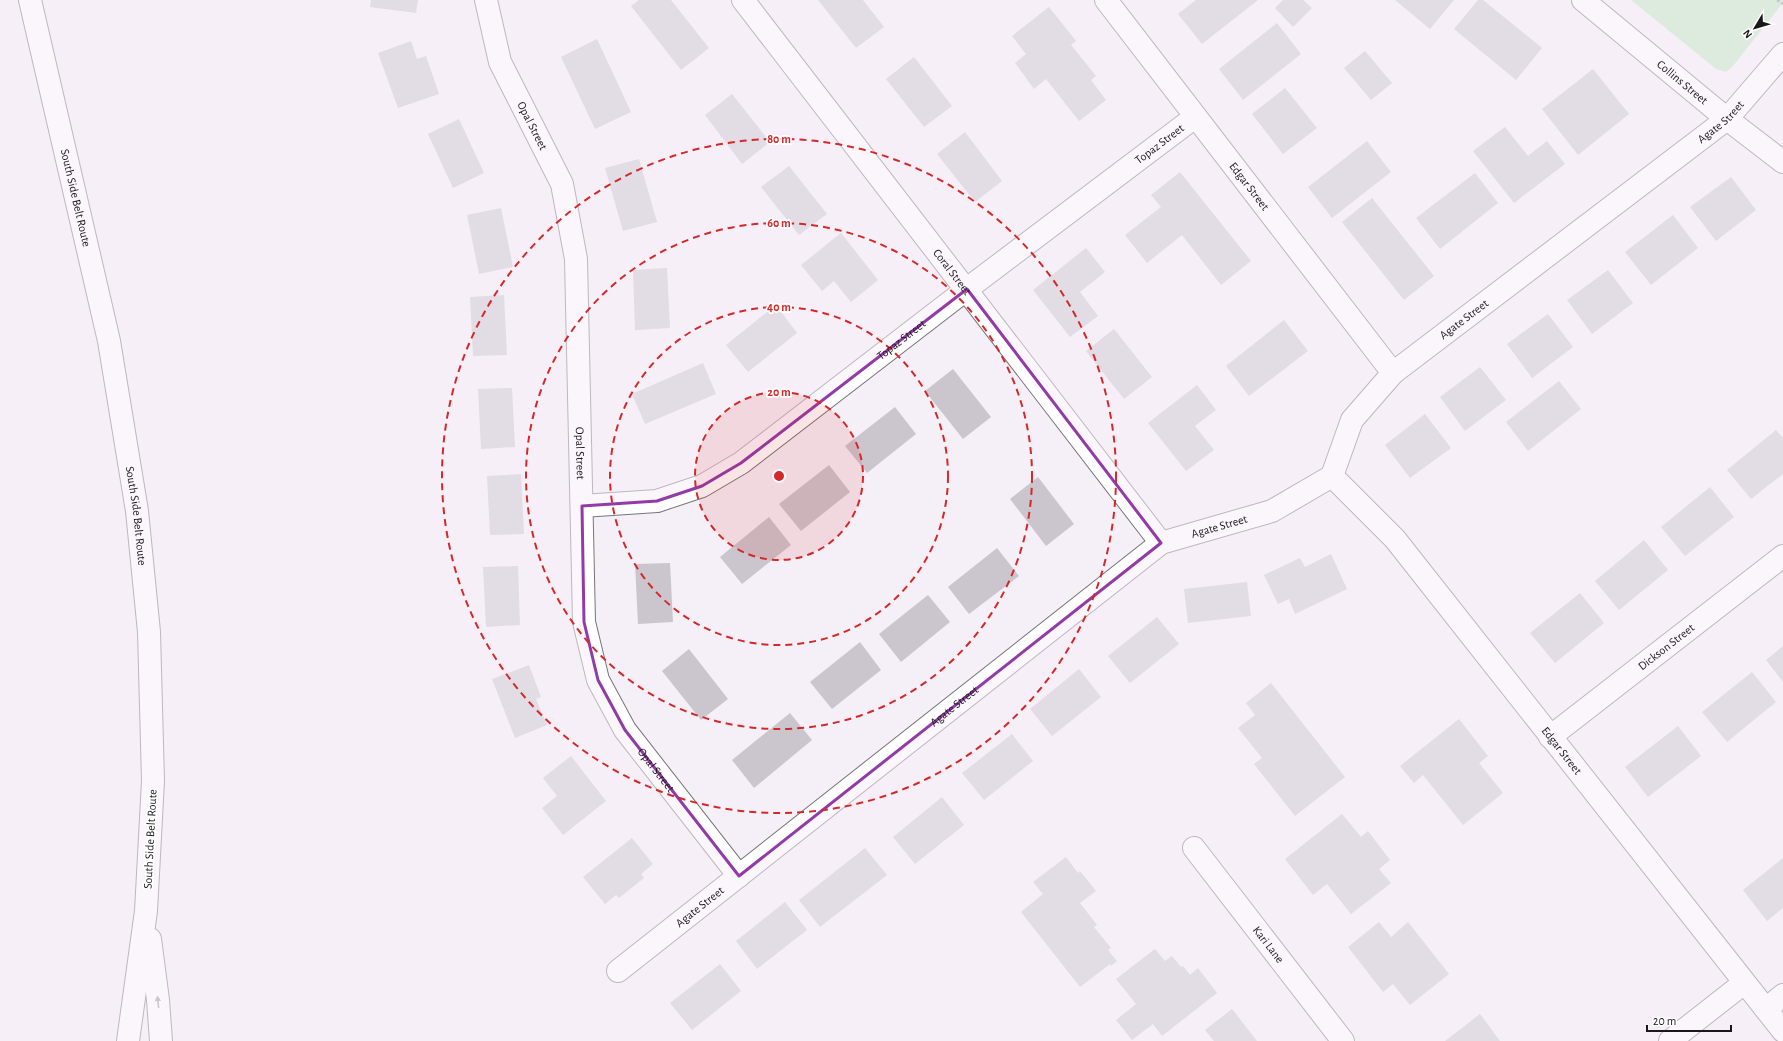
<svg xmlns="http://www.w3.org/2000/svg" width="1783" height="1041" font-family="'Alegreya Sans',sans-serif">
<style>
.green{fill:#bfe7c0}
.building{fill:#cbc5cd}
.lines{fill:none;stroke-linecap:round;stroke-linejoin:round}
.minor-casing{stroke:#79747b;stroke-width:24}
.tertiary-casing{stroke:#79747b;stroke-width:24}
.secondary-casing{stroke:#79747b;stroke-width:24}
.path{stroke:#938f95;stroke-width:2.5;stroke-dasharray:3 2;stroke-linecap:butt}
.minor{stroke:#fff;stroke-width:22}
.tertiary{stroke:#fff;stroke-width:22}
.secondary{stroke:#fff;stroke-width:22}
.oneway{fill:#989798}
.marked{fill:none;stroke:#923ba7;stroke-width:3;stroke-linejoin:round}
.ring{fill:none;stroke:#d62828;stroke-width:2;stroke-dasharray:7 5}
.labels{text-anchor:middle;stroke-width:3.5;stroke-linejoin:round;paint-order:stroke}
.street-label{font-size:12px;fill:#19171a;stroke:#fff}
.centre{fill:#d62828;stroke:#fff;stroke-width:2}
.ring-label{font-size:12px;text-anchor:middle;font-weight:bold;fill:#d62828;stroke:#fff;stroke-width:3.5;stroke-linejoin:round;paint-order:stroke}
</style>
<rect width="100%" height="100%" fill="#f5eff7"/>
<polygon class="green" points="1631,0 1783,0 1783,3 1733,66 1726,72 1716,69"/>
<g class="building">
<polygon points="371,0 418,0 416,13 370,7"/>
<polygon points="639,0 671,0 709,48 681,70 631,6"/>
<polygon points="818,0 863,0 884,27 856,48"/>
<polygon points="1196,0 1258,0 1202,44 1178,14"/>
<polygon points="1283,0 1303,0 1312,8 1293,27 1275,8"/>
<polygon points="1395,0 1454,0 1430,29"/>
<polygon points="1478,0 1483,0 1542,48 1516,80 1454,29"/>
<polygon points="1049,7 1076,41 1071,45 1096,76 1091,80 1106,100 1079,121 1046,79 1034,89 1015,63 1026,54 1012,36"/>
<polygon points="1277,23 1301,54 1243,100 1219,69"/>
<polygon points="597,39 631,112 595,129 561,57"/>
<polygon points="411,41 417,59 426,56 439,94 398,108 378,53"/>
<polygon points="1365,51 1392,83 1371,100 1344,68"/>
<polygon points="914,57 952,106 924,127 886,79"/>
<polygon points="1593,69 1629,114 1578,155 1542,109"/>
<polygon points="1285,88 1317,128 1283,154 1252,114"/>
<polygon points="732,94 770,142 742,164 705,115"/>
<polygon points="459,119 484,173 453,188 428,134"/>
<polygon points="1505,127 1528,156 1547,141 1565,164 1514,203 1473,151"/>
<polygon points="965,132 1002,181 975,202 937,154"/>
<polygon points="1367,141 1391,172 1332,218 1308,187"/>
<polygon points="639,159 657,222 623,231 605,168"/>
<polygon points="789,166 827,214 799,235 761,187"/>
<polygon points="1180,172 1251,261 1221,285 1182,235 1147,263 1125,235 1161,207 1151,195"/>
<polygon points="1475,173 1498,203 1440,249 1416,218"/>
<polygon points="1731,177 1756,210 1716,241 1690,207"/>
<polygon points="1372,198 1434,276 1404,300 1342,222"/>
<polygon points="501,208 513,267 479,274 467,215"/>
<polygon points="1673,215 1698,248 1651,285 1625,252"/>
<polygon points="841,233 878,280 851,302 834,281 822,291 801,265"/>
<polygon points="1086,248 1105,272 1080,292 1098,316 1070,337 1033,290"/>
<polygon points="667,268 670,328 635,330 633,270"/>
<polygon points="1608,270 1633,303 1592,334 1567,300"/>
<polygon points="504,295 507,355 473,356 470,297"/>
<polygon points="776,305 797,333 748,372 726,345"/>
<polygon points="1548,314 1573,347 1532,378 1507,344"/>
<polygon points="1284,320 1308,351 1249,396 1226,366"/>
<polygon points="1114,329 1152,377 1124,399 1086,351"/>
<polygon points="703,363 716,394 645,424 632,394"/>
<polygon points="1480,367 1506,400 1465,431 1440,397"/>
<polygon points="953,369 991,417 963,439 925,391"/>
<polygon points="1559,381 1581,409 1528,451 1506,422"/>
<polygon points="1197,385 1216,410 1195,426 1214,450 1186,471 1148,423"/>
<polygon points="512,388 515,447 481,449 478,389"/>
<polygon points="895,407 916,434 867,473 845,446"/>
<polygon points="1425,414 1451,448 1410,478 1385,445"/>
<polygon points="1776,430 1783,438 1783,474 1751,499 1727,470"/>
<polygon points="829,465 850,492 801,531 779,504"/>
<polygon points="521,474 524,534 490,535 487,476"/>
<polygon points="1038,477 1074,524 1046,546 1010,499"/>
<polygon points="1710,487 1734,517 1685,556 1661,527"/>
<polygon points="769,517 791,545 742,584 720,557"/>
<polygon points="1644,540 1668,570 1619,610 1595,581"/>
<polygon points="997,548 1019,576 969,614 948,587"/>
<polygon points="1331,554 1347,589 1295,614 1289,599 1278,604 1264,575 1300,558 1305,567"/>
<polygon points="670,563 673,622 638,624 635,564"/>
<polygon points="518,566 520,625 486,627 483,567"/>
<polygon points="1247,582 1251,616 1188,623 1184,589"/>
<polygon points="1580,593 1604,623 1555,663 1530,633"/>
<polygon points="928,595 950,622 901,662 879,634"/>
<polygon points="1157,617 1179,644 1130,683 1108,656"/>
<polygon points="860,642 881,670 832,709 810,682"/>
<polygon points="1783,646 1783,682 1766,660"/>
<polygon points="689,649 728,699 701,720 662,671"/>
<polygon points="529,665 541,697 536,699 547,725 515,738 492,679"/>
<polygon points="1079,669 1101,697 1052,736 1030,709"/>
<polygon points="1752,672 1776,702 1727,742 1702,712"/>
<polygon points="1271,683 1345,777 1295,816 1254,764 1262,758 1238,728 1255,715 1246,703"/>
<polygon points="790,713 812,740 754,788 732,760"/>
<polygon points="1459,719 1488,756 1479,763 1503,793 1463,825 1423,775 1414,783 1400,766"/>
<polygon points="1678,726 1701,756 1648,797 1625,767"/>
<polygon points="1012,734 1033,761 984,800 962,773"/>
<polygon points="571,756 606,801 563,835 542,808 557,796 543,778"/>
<polygon points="942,797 964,825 915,864 893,837"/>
<polygon points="1342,814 1361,837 1368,831 1390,860 1379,869 1391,883 1351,914 1327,884 1313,895 1285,859"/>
<polygon points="632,838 653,864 641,874 644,878 619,898 616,895 605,904 583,877"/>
<polygon points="865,848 887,875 820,927 799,900"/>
<polygon points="1066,857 1078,873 1080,871 1096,891 1080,903 1097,925 1094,927 1111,948 1108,950 1117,961 1111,966 1110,964 1080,987 1021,912 1043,894 1033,882"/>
<polygon points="1783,858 1783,908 1767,921 1743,890"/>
<polygon points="785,902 807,930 757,969 736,941"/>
<polygon points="1379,922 1391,937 1408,922 1449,974 1410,1005 1393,984 1383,992 1348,947"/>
<polygon points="1155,949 1165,961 1172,956 1181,967 1183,966 1190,975 1198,968 1217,993 1162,1036 1153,1024 1132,1040 1116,1020 1136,1004 1116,979"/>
<polygon points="720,964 741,991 692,1030 670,1003"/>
<polygon points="1232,1009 1257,1041 1214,1041 1205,1030"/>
<polygon points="1480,1014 1500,1041 1445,1041"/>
</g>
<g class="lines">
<g class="minor-casing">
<g id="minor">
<path id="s1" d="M486 0 500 62 562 184 576 259 584 622 598 680 625 730 739 876"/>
<path id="s2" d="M743 0 1161 543"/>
<path id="s3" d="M1583 0 1727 119 1783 162"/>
<path id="s4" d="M1393 373 1727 119 1783 54"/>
<path id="s5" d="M582 506 657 501 702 486 741 463 967 289 1195 117"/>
<path id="s6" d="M1550 737 1783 556"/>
<path id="s7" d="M1194 848 1343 1041"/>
<path id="s8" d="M618 971 1161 543 1272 511 1332 476"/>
<polyline points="1766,1009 1783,995"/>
<polyline points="1670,1041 1744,983"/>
</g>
</g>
<g class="tertiary-casing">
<g id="tertiary">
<path id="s9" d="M1106 0 1393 373 1352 420 1332 476 1395 539 1783 1031"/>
</g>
</g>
<g class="secondary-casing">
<g id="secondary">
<path id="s10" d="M30 0 109 341 137 511 149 632 153 781 146 911 128 1041"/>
<polyline points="150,939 158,1000 161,1041"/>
</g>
</g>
<polyline class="path" points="1777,0 1783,4"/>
<use href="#minor" class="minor"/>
<use href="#tertiary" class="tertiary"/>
<use href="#secondary" class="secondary"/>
</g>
<defs><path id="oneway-solid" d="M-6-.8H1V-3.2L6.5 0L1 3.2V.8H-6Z"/></defs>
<use class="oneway" href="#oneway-solid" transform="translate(158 1002) rotate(-96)"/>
<path d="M0 0H1783V1041H0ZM967 289 1161 543 739 876 625 730 598 680 584 622 582 506 657 501 702 486 741 463Z" fill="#f5eff7" fill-opacity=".55" fill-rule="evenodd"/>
<path class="marked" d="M967 289 1161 543 739 876 625 730 598 680 584 622 582 506 657 501 702 486 741 463Z"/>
<circle cx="779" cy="476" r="84" fill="#d62828" fill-opacity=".12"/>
<g class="ring">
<circle cx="779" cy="476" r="84"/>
<circle cx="779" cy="476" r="169"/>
<circle cx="779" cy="476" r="253"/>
<circle cx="779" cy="476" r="337"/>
</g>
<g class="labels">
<g class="street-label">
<text dy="4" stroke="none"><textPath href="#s3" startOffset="129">Collins Street</textPath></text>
<text dy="4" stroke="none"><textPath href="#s4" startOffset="413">Agate Street</textPath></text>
<text dy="4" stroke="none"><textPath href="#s1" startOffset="135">Opal Street</textPath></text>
<text dy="4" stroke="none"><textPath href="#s5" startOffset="694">Topaz Street</textPath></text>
<text dy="4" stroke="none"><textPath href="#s9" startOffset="235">Edgar Street</textPath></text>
<text dy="4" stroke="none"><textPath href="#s10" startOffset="203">South Side Belt Route</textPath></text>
<text dy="4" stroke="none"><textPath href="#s2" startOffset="343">Coral Street</textPath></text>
<text dy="4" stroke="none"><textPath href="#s4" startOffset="89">Agate Street</textPath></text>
<text dy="4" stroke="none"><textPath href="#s5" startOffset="370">Topaz Street</textPath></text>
<text dy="4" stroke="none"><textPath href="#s1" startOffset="471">Opal Street</textPath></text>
<text dy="4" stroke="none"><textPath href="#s10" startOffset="527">South Side Belt Route</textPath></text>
<text dy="4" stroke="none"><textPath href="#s8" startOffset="752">Agate Street</textPath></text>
<text dy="4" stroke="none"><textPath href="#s6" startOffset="147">Dickson Street</textPath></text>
<text dy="4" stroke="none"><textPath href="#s8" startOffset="428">Agate Street</textPath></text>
<text dy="4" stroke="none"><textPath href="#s9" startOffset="951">Edgar Street</textPath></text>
<text dy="4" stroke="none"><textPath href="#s1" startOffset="807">Opal Street</textPath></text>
<text transform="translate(150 839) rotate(-87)" y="4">South Side Belt Route</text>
<text dy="4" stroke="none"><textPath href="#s8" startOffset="104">Agate Street</textPath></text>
<text dy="4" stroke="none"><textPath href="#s7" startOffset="122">Kari Lane</textPath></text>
</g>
</g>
<circle cx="779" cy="476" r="6" class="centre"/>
<g class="ring-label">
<text x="779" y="143">80 m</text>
<text x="779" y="227">60 m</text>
<text x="779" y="311">40 m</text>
<text x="779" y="396">20 m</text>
</g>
<g transform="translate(1755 28) rotate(232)" stroke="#ffffff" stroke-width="3" paint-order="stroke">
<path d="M0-3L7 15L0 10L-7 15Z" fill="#19171a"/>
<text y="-6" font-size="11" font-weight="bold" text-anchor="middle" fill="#19171a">N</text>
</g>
<path d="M1647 1025v6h84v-6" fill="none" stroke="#19171a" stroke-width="2"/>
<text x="1653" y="1025" font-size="12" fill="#19171a" stroke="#ffffff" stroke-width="3" paint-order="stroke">20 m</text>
</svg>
